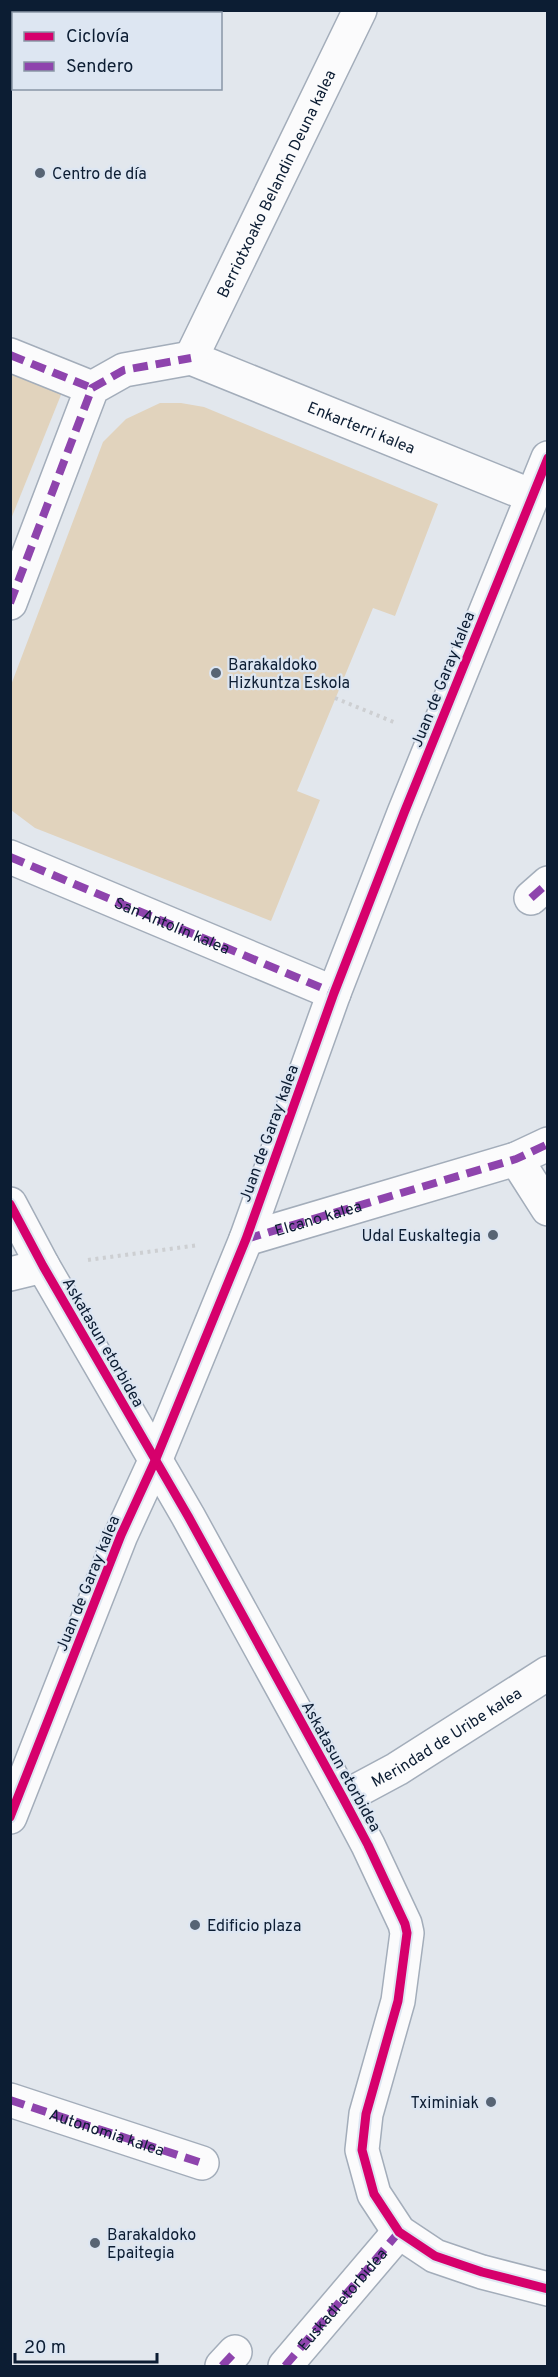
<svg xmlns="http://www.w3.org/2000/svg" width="558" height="2377" font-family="Overpass,sans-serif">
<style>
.green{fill:#e1d3bd}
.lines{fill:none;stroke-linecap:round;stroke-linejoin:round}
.street-casing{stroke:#a3adba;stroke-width:36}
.secondary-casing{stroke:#a3adba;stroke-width:36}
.path{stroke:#cdcfd2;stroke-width:4;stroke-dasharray:3 4.5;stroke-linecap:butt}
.street{stroke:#fbfbfc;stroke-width:33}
.secondary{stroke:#fbfbfc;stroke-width:33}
.quiet{stroke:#8e44ad;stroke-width:8;stroke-dasharray:15 8;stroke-linecap:butt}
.cycleway-casing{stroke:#dde6f2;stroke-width:13}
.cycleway{stroke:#d6006c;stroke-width:9}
.poi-dot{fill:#576474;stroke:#dde6f2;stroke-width:2}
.labels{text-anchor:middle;stroke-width:4.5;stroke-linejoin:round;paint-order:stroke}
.poi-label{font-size:16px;fill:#0c1d33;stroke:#dde6f2;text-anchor:start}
.street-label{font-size:16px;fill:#0c1d33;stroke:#dde6f2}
</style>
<rect width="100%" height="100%" fill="#e2e7ed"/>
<g class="green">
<polygon points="11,345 71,370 11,519"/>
<polygon points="160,403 181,403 204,407 438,504 395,616 373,608 297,791 320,800 271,921 35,828 11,810 11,685 103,442 126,419"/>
</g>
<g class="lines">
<g class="street-casing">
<g id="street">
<polyline points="10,355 92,388"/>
<path id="s1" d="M191 358 360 10"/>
<path id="s2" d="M191 358 532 496"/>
<polyline points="10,603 92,388 124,370 191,358"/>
<path id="s3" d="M10 857 334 993"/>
<polyline points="531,898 548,883"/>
<polyline points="516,1159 548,1209"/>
<polyline points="246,1239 516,1159 548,1144"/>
<polyline points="10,1274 43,1266"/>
<path id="s4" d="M343 1798 397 1769 548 1673"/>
<polyline points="10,1817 121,1535 155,1461 246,1239 334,993 404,813 548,458"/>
<polyline points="10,2100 202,2163"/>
<polyline points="222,2366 235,2352"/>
<polyline points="285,2366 399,2232"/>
</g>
</g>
<g class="secondary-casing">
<polyline id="secondary" points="10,1204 43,1266 188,1516 343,1798 368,1845 405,1924 407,1933 398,2001 366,2114 362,2150 374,2194 399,2232 435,2256 482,2272 548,2289"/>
</g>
<g class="path">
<polyline points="335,698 396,723"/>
<polyline points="88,1260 199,1245"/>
</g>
<use href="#street" class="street"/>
<use href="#secondary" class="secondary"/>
<g class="quiet">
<polyline points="10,355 92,388"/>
<polyline points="10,603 92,388 124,370 191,358"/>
<polyline points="10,857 334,993"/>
<polyline points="531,898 548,883"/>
<path id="s5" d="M246 1239 516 1159 548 1144"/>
<path id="s6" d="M10 2100 202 2163"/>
<polyline points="222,2366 235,2352"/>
<path id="s7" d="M285 2366 399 2232"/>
</g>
<g class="cycleway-casing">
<g id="cycleway">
<polyline points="10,1204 43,1266 188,1516 343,1798 368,1845 405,1924 407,1933 398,2001 366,2114 362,2150 374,2194 399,2232 435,2256 482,2272 548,2289"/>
<polyline points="10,1817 121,1535 155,1461 246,1239 334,993 404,813 548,458"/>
</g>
</g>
<use href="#cycleway" class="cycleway"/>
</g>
<g class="poi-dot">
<circle cx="40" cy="173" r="6"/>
<circle cx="216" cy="673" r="6"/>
<circle cx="493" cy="1235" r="6"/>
<circle cx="195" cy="1925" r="6"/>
<circle cx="491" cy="2102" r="6"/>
<circle cx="95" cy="2243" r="6"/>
</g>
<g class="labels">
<g class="poi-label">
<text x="52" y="179">Centro de día</text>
<text x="228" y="670">Barakaldoko<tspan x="228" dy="18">Hizkuntza Eskola</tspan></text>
<text x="481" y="1241" text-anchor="end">Udal Euskaltegia</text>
<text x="207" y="1931">Edificio plaza</text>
<text x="479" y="2108" text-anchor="end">Tximiniak</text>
<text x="107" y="2240">Barakaldoko<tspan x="107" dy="18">Epaitegia</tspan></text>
</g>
<g class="street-label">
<text dy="6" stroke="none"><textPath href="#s1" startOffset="194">Berriotxoako Belandin Deuna kalea</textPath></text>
<text dy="6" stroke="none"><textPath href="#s2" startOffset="184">Enkarterri kalea</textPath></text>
<text transform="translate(442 679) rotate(-68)" y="6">Juan de Garay kalea</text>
<text dy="6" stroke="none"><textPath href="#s3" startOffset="176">San Antolin kalea</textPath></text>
<text transform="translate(268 1133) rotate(-70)" y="6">Juan de Garay kalea</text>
<text dy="6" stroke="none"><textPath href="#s5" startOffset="75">Elcano kalea</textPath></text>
<text transform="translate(104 1342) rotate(60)" y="6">Askatasun etorbidea</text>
<text transform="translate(87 1583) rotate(-68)" y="6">Juan de Garay kalea</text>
<text dy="6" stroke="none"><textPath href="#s4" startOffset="120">Merindad de Uribe kalea</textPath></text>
<text transform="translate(342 1766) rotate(61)" y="6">Askatasun etorbidea</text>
<text dy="6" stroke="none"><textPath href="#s6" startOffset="102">Autonomia kalea</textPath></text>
<text dy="6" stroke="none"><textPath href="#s7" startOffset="88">Euskadi etorbidea</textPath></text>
</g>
</g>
<rect width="558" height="2377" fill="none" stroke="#0c1d33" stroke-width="24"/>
<rect x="12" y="12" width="210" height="78" fill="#dde6f2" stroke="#8996a6" stroke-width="1.5"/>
<rect x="24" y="32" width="30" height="9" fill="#d6006c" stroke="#8996a6" stroke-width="1.5"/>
<text x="66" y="42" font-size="18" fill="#0c1d33">Ciclovía</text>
<rect x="24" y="62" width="30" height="9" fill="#8e44ad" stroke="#8996a6" stroke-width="1.5"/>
<text x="66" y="72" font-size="18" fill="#0c1d33">Sendero</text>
<path d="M15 2353v9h142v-9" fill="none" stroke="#0c1d33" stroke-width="3"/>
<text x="24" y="2353" font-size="18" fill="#0c1d33" stroke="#dde6f2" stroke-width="4.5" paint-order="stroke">20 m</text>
</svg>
